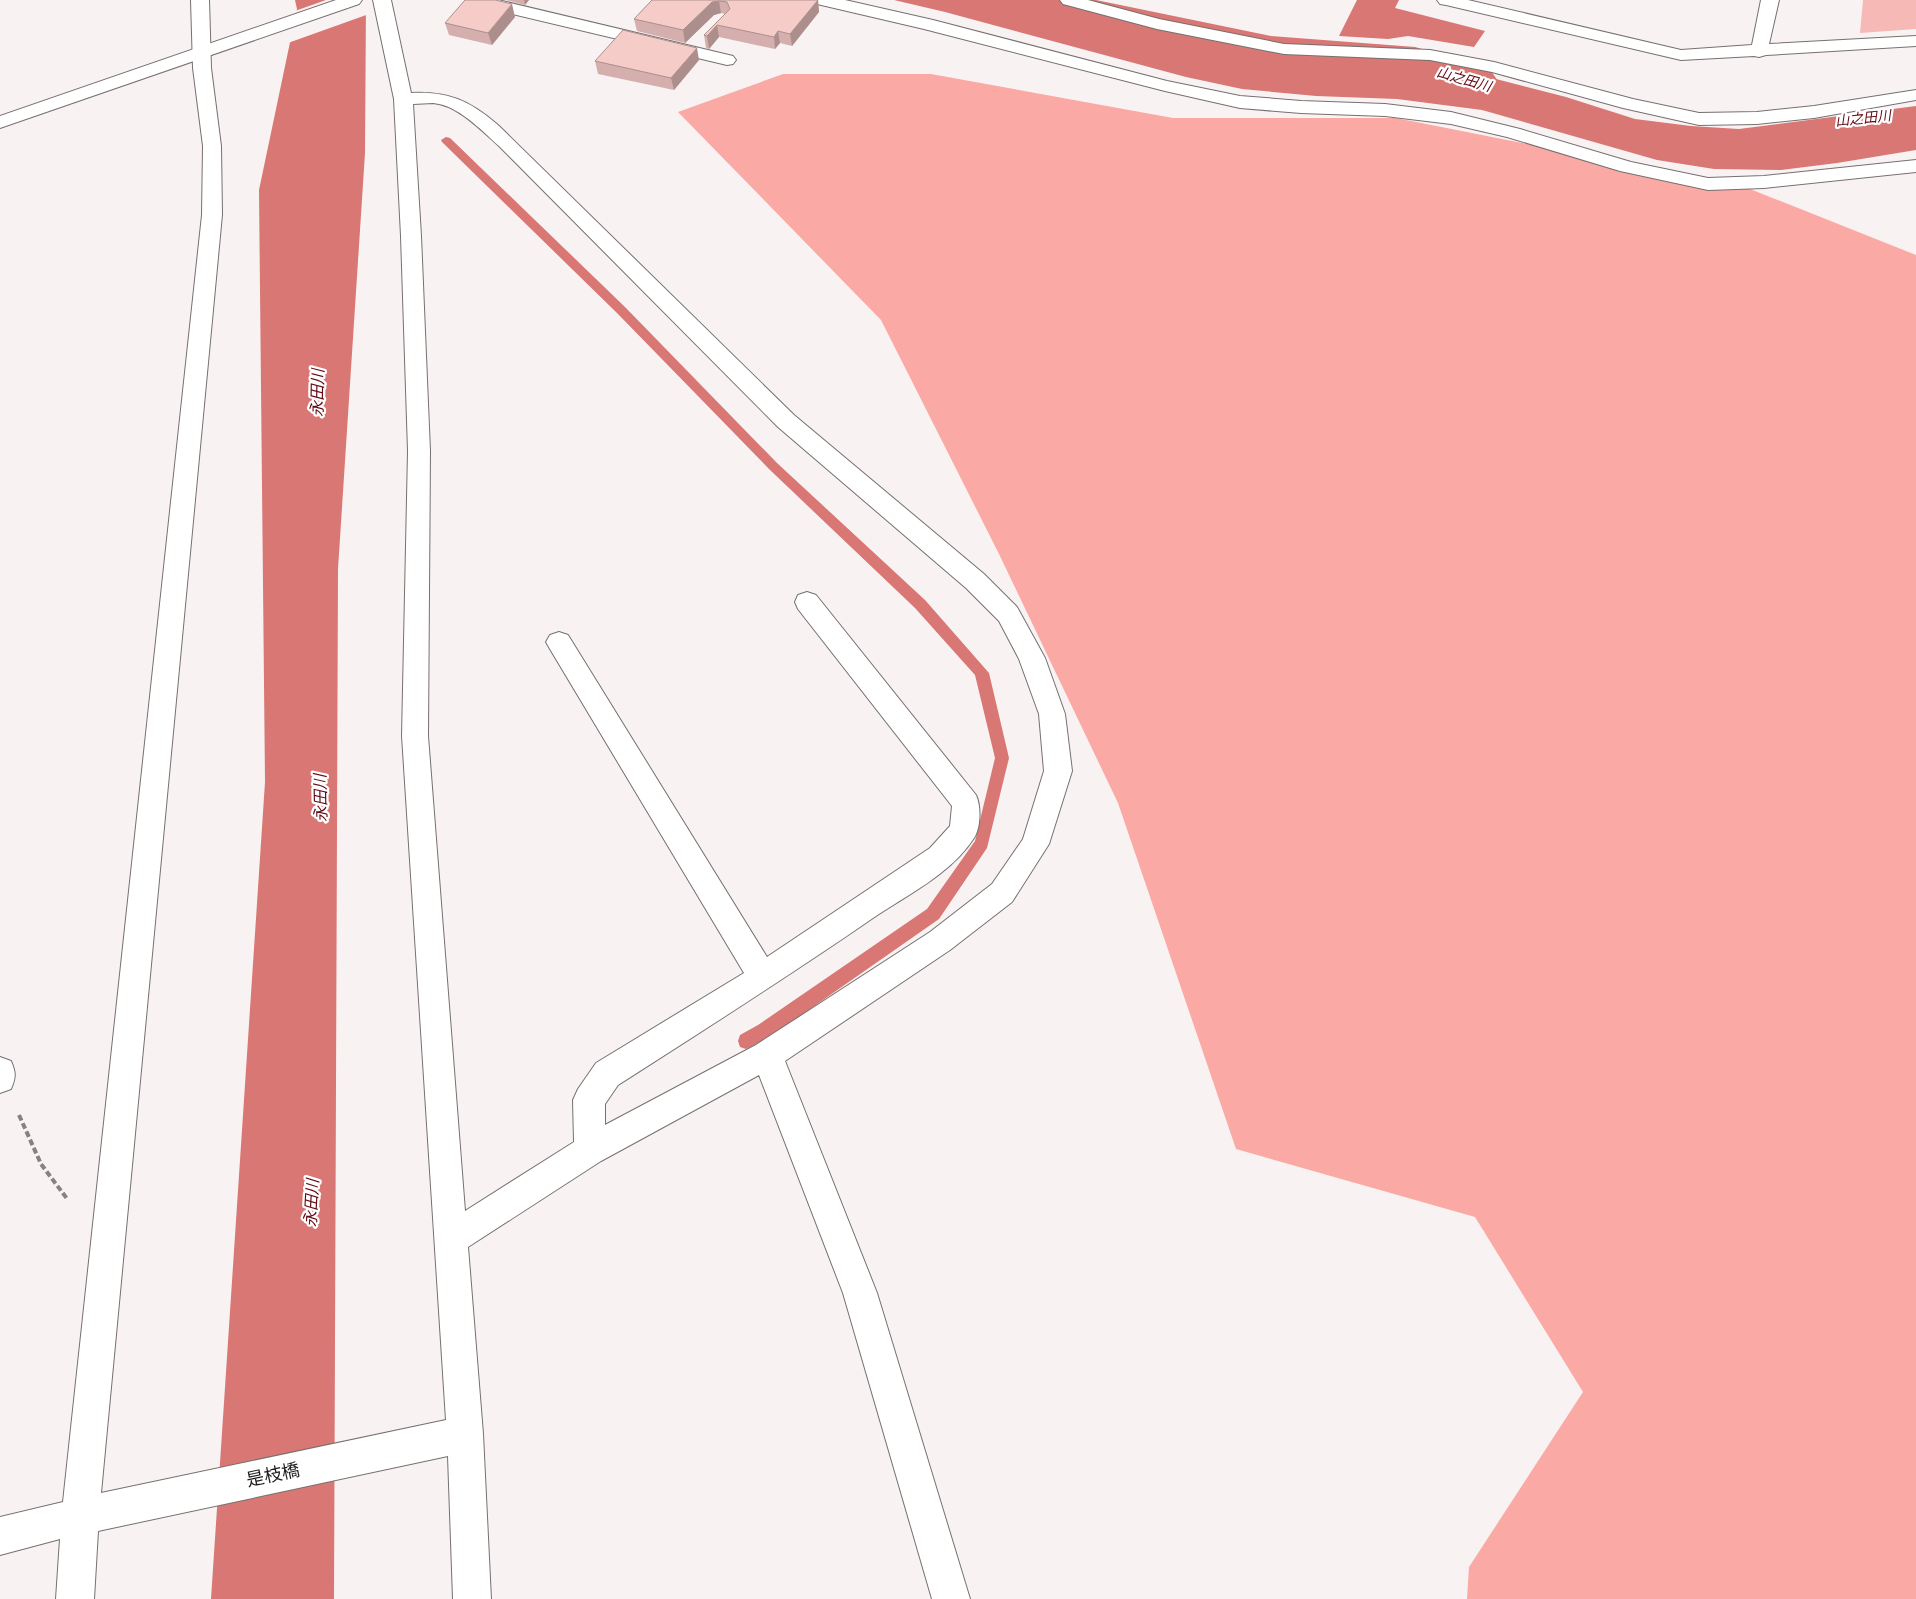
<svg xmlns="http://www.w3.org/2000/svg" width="1916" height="1599" font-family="'Archivo Narrow','Noto Sans JP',sans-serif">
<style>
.green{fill:#f6b9b6}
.forest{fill:#fba9a5}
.water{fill:#d87774}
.pier{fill:#f9f2f2}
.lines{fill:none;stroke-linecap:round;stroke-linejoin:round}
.stream{fill:#d87774;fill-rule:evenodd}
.river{fill:#d87774;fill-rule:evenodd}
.street-casing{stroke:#76706f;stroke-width:2}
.secondary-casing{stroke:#76706f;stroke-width:2}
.path{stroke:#878282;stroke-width:4;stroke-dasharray:6 3;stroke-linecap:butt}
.street{fill:#fff;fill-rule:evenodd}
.secondary{fill:#fff;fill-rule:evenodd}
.wall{fill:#d4afad}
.shaded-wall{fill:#ac8f8d}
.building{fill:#f6ccc9;stroke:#ac8f8d}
.labels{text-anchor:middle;stroke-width:4.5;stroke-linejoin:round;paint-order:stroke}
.far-water-label{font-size:14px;font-style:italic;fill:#630914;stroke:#fff}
.water-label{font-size:16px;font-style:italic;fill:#630914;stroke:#fff}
.near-street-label{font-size:18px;fill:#201d1d;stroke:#fff}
</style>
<rect width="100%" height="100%" fill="#f9f2f2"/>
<polygon class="green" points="1863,0 1916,0 1916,29 1860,33"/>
<polygon class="forest" points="783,74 931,74 1173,118 1396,118 1745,187 1916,255 1916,1599 1467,1599 1469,1567 1583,1392 1475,1217 1236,1149 1118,803 999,554 881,320 678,112"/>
<g class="water">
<polygon points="295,0 366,0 365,153 338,569 334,1599 211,1599 265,782 259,190 297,9"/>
<polygon points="894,0 1017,0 1222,51 1282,60 1363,59 1465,71 1566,97 1635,119 1691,126 1739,129 1916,106 1916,150 1837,163 1781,170 1714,169 1657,160 1482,110 1397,99 1316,96 1242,89 1186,77 945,12"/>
<polygon points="1357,0 1399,0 1395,8 1485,31 1474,47 1408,36 1388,39 1339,36"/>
</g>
<polygon class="pier" points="326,0 369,0 369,14 288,43 295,11"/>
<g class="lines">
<polygon class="stream" points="446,137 450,138 625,307 777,463 925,600 989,673 1009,758 987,848 939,919 770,1037 746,1049 740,1047 738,1041 740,1035 758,1025 927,909 975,841 995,758 975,675 915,608 769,469 617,313 442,142 441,140"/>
<polygon class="river" points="986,0 1096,0 1271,36 1415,47 1489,68 1498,81 1489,94 1468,99 1410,82 1271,72 994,12"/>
<g class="street-casing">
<g id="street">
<path d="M191 0H209L211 68 221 146 222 215 101 1493 446 1420 402 736 408 451 401 236 394 99 373 0H391L411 93C449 91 470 101 498 125L794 415 984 574 1017 607 1045 658 1065 714 1072 771 1049 844 1012 902 950 950 785 1061 877 1293 970 1599H932L843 1293 759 1075 601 1161 468 1247 483 1434 491 1599H453L448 1456 98 1531 94 1599H56L60 1539 0 1555V1517L63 1502 202 215 203 146 193 68ZM433 103C458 105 481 130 499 146L778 427 966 588 999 621 1019 659 1039 714 1044 771 1023 839 992 884 930 932 756 1045 605 1125V1104L618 1085C704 1030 789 976 873 918 907 895 951 874 974 838 981 827 981 806 976 795L816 595 807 592 798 595 795 602 798 609 952 806 950 826 930 848 767 957 568 635 559 632 550 635 546 642 550 649 744 973 596 1063 578 1089 573 1100 574 1142 465 1211 428 736 430 451 421 236 413 104Z"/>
<polygon points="474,0 498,0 733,56 736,60 733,64 727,65 479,6"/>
<polygon points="814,0 845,0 933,20 1167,81 1240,96 1301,101 1385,104 1451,112 1520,129 1631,162 1708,178 1764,176 1916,160 1916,172 1764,188 1708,190 1620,171 1507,137 1451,124 1385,116 1301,113 1240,108 1165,91 924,29 817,4"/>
<polygon points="1060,0 1088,0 1159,19 1284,44 1430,50 1494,62 1633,99 1699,113 1757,112 1814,106 1916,90 1916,100 1814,118 1757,124 1699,125 1623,108 1492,72 1430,60 1284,54 1157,29 1063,4"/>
<polygon points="1437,0 1468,0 1681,50 1752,45 1761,0 1779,0 1769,44 1916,36 1916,46 1766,55 1759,57 1754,56 1681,60 1446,5 1440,4"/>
<path d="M0 1057 11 1061C16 1073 16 1077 11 1089L0 1093Z"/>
</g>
</g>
<g class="secondary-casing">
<polygon id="secondary" points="336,0 362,0 359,4 0,128 0,116"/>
</g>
<polyline class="path" points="19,1115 41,1164 68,1200"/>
<use href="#street" class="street"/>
<use href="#secondary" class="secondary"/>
</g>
<g class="wall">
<polygon points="506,0 529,0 525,5"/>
<polygon points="652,0 818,0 819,12 792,46 780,43 775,49 719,37 709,49 706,48 704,35 725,14 721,13 714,15 685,43 637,31 634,19"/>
<polygon points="515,17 492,45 449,35 445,23"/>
<polygon points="699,60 674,90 598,74 595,61"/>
</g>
<g class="shaded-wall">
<polygon points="524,0 529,0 525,5"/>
<polygon points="818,0 819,12 792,46 790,34"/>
<polygon points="719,1 721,13 714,15 685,43 683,30 712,2"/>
<polygon points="512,4 515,17 492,45 488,33"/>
<polygon points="717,25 719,37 709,49 707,36"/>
<polygon points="778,31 780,43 775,49 774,37"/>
<polygon points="697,48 699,60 674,90 671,78"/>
</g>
<g class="building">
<polygon points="465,0 495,0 512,4 488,33 445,23"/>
<polygon points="652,0 818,0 790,34 778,31 774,37 717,25 707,36 704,35 730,9 727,2 719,1 712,2 683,30 634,19"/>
<polygon points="623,30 697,48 671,78 595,61"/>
</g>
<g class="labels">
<g class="far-water-label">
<text transform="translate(1464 79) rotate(16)" y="5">山之田川</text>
<text transform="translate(1863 118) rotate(-6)" y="5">山之田川</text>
</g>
<g class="water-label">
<text transform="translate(317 393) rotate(-89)" y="6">永田川</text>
<text transform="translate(320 798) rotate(-91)" y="6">永田川</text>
<text transform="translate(311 1203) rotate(-87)" y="6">永田川</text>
</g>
<g class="near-street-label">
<text transform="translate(273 1475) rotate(-12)" y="6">是枝橋</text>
</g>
</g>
</svg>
